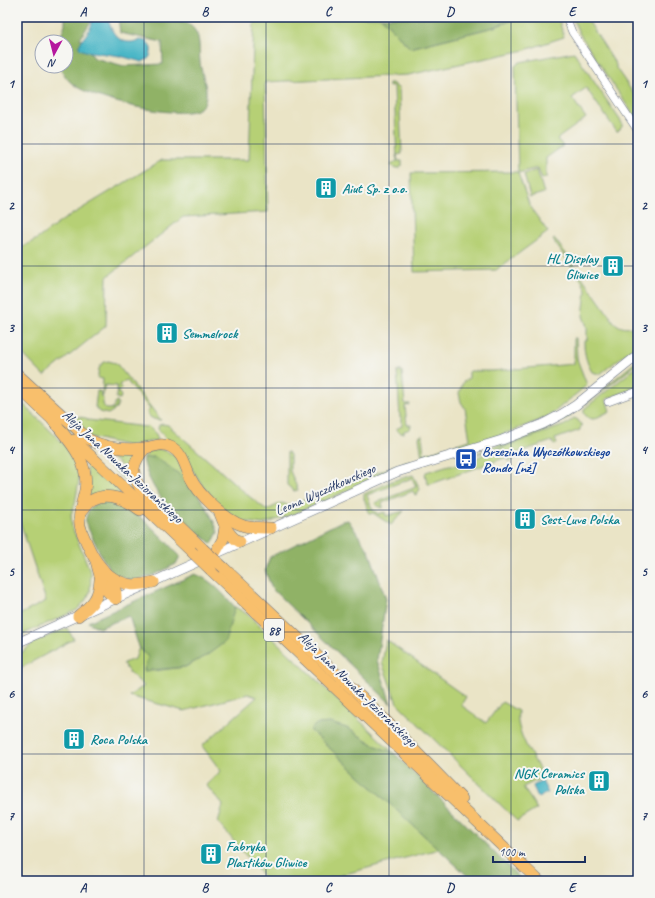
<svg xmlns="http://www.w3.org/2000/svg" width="655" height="898" font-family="Caveat,sans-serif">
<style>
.green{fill:#b6d075;stroke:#68806a}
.forest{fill:#90b266;stroke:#567062}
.water{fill:#4ab6c6;stroke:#327292}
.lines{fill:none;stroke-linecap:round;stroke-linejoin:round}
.minor-casing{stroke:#636e82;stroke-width:8}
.tertiary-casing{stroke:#636e82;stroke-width:10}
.primary-casing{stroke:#636e82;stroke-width:12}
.minor{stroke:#fff;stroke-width:7}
.tertiary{stroke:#fff;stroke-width:9}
.primary{stroke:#f8bf6c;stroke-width:11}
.primary-bridge-casing{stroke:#636e82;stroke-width:12;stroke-linecap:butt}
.primary-bridge{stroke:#f8bf6c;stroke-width:11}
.grid{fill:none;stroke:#1b2f5e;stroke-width:1;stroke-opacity:0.55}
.labels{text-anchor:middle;stroke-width:4;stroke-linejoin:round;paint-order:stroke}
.shield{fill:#f6f6f2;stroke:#5d6b8a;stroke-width:1}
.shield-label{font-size:13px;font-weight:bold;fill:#1b2f5e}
.culture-label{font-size:14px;font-weight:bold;fill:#0d838f;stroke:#f6f6f2;text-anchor:start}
.transit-label{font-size:14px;font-weight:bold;fill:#164399;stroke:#f6f6f2;text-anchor:start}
.street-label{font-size:14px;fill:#1b2f5e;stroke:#f6f6f2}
.neatline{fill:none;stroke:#1b2f5e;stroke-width:1.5}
.grid-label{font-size:13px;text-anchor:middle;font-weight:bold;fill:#1b2f5e}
</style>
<rect width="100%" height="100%" fill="#f6f6f2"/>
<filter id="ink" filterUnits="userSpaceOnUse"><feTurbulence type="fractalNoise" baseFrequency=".025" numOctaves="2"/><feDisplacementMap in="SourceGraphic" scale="8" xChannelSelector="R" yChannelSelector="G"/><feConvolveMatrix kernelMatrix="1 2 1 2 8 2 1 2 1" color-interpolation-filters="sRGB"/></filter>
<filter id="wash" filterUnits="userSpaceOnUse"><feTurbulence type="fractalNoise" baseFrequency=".012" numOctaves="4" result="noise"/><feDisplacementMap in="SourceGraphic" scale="16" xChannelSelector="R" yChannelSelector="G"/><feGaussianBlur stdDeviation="0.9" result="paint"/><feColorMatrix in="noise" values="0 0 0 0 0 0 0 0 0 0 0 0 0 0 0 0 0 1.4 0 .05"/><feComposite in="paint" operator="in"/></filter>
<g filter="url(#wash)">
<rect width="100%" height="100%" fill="#eae4c6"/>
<g class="green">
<polygon points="254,17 381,17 410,48 494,27 521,17 558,17 564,37 525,50 408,75 265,82 268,212 183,217 107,277 106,326 44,376 17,348 17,250 37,239 63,220 162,160 249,160"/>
<polygon points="572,17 586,17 616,65 616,68 638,100 638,122 579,33"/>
<polygon points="574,52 622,123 622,127 617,132 586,88 572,98 586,118 557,139 563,146 546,158 546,178 542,179 538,168 518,173 530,207 548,232 496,270 414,272 411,173 518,172 515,66 520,62"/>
<polygon points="389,83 392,83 399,89 402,154 397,155 398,161 402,161 402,166 400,168 394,168 391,165 397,161 394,87 392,85 389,87"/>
<polygon points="537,170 544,193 530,197 524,174"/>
<path d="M555 239 614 322C621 329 630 330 638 323V344L600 374 592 372C586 362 584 352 584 341L587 340V327L583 316 586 291 582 281 553 240Z"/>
<polygon points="574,338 576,338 577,359 587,385 552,414 538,421 498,436 425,458 422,457 419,437 422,435 424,454 470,440 465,408 461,402 459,393 463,382 469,378 469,371 492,371 574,364"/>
<polygon points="638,360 638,363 586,404 585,404"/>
<path d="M108 361 116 363 161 420C154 420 149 418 147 412L150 409 126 380 119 385 122 389 118 392 121 396 120 399 116 398 117 386 105 385 103 396H102L103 379 98 378C98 370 99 363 108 361Z"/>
<path d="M638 366V387L606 399 610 411 594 419C588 419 583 415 584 409Z"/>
<polygon points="397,371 402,371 405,404 410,404 410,405 405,406 407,425 411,425 410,429 404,431 404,433 400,433 396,429 402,426 402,418 400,418"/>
<path d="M97 391H100L101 397 103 398C102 405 105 412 113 408L116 401H117L118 404 116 409 108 414 99 412 95 407Z"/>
<polygon points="33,394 68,424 198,547 196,548"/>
<polygon points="17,398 72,452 77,463 79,480 75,504 71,514 72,527 91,573 90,592 85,601 77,610 17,637 17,616 46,601 17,513"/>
<path d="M568 415H572C545 434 505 446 473 455Z"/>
<polygon points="71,416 86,418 88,420 146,427 148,426 156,434 158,440 129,446 90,437"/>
<polygon points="574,418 578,420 582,426 580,428 580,430 555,439 557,444 554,445 552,441 514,454 515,459 509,461 507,457 431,484 428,484 425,475 426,472 449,465 463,465 484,454 565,425"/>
<polygon points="163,424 168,425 250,497 267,510 281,503 289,505 411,460 410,462 365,481 365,483 292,515 263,524 240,521 219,505 204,488 190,466 158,429 159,425"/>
<path d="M158 449C179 453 179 462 187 480L186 481 155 457 143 458 149 451Z"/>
<polygon points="106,451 135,451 129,473 106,452"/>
<polygon points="287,452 288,452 290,455 290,471 298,490 294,491 287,485"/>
<polygon points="86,460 88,461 121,492 121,494 89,499"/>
<polygon points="413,475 420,489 417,494 415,495 413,491 382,503 383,507 381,508 376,505 375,503 416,487 412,478 367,495 372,509 378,514 385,512 386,516 404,511 391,525 373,513 370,514 364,499 364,494 392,481"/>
<polygon points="235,607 247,614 394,753 376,746 347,728 310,730 439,849 319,881 267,881 218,822 223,805 206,785 221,771 202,746 257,697 248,694 184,711 129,696 144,686 127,670 123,663 135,659 139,647 148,657 144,670 153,671 185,667 206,656 230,622"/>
<polygon points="67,628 74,639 17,670 17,656 35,642 62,630 63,631"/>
<path d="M386 640 466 697 461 705 486 723 502 702 518 711C515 731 531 753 540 771L541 778 523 787 537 809 517 821 397 703 382 663Z"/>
</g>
<g class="forest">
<path d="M65 17H94L80 38 94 58 124 66 163 64 162 42 120 33 118 17C138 17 174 13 190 25 193 27 197 33 198 37 200 45 199 54 200 62 201 74 209 88 205 101 205 103 202 106 200 108 182 122 91 99 74 85 67 80 63 73 59 66H66V42H59L65 24Z"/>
<polygon points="381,17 521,17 494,27 410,48"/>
<path d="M155 457C163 463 172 468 180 475 197 490 211 512 218 532L212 544C183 520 150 498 143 458Z"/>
<path d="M102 501C133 502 159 535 180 556L176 564 154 575 144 578 132 581 113 574 103 559 86 524V518L88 511 93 505Z"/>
<polygon points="348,520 369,551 386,599 377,660 391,704 272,589 265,570 270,557 342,521"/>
<path d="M195 574C212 580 223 594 235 607L225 642 206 656 185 667 144 671 148 657 139 647 129 616 99 628 88 622Z"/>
<polygon points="330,723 347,728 376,746 394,753 523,881 473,881 310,730 316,724"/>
</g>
<g class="water">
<path d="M92 17H108C110 30 117 43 132 42 136 41 140 39 145 41 152 43 153 54 148 59 146 60 144 61 142 62L120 56 85 51 80 49 79 46C83 35 94 30 92 17Z"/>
<polygon points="542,781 548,793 538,797 533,786"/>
</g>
</g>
<g filter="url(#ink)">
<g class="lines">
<g class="minor-casing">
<g id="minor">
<polyline points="566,17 572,32 638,131"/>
<polyline points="608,402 638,391"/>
</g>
</g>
<g class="tertiary-casing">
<polyline id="tertiary" points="17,643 397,472 502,440 543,424 562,414 576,405 638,355"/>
</g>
<g class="primary-casing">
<g id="primary">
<path d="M17 374 88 439C105 448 125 450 144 448 154 447 161 442 171 447 183 453 185 466 190 477 198 494 225 520 244 526 252 528 262 528 271 528"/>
<polyline points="17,386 57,424"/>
<path d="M52 419C68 440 90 461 85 490 82 504 76 518 82 532 86 542 91 554 97 562 107 575 117 583 116 599 102 590 100 576 96 561"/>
<polyline points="74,440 191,551"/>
<path d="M145 448C133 463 130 471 140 488L203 549"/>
<path d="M219 511C224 524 228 536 240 542"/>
<path d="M81 512C84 508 88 502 92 500 108 491 127 500 140 510"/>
<polyline points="214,555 223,539 225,527"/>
<polyline points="224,568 382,717 462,799"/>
<polyline points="211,570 539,881"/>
<path d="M109 575C125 587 135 586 154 582"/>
<path d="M78 616C93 604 99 598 100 579"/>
</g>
</g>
<use href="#minor" class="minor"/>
<use href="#tertiary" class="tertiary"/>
<use href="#primary" class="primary"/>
<g class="primary-bridge-casing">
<g id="primary-bridge">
<polyline points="203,549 224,568"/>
<polyline points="191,551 211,570"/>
</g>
</g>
<use href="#primary-bridge" class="primary-bridge"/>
</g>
</g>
<path class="grid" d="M144 17V881M266 17V881M389 17V881M511 17V881M17 144H638M17 266H638M17 388H638M17 510H638M17 632H638M17 754H638"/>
<defs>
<g id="building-square" transform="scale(1.15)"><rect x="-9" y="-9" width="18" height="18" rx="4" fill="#0f9aa8" stroke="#f6f6f2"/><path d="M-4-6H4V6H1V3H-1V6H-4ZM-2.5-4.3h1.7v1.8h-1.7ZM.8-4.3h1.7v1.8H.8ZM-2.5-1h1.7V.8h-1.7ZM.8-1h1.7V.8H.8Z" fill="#fff"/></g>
<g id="bus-square" transform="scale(1.15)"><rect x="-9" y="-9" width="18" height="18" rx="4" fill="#1a4fb4" stroke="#f6f6f2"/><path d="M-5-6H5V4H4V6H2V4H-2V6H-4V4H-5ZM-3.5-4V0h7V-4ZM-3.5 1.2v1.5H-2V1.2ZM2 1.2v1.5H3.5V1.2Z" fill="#fff"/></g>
</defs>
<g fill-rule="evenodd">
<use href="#building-square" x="326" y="188"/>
<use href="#building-square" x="613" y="266"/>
<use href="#building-square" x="167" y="333"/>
<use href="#bus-square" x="466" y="459"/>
<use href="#building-square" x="525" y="519"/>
<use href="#building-square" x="74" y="739"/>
<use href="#building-square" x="599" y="781"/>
<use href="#building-square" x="211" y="854"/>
</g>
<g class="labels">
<rect class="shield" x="264" y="619" width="20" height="22" rx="3"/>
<g class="shield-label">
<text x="274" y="635">88</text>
</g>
<g class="culture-label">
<text x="342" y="193">Aiut Sp. z o.o.</text>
<text x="598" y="263" text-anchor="end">HL Display<tspan x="598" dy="16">Gliwice</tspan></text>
<text x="182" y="338">Semmelrock</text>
<text x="540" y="524">Sest-Luve Polska</text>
<text x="90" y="744">Roca Polska</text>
<text x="584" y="778" text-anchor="end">NGK Ceramics<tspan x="584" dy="16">Polska</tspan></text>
<text x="226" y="851">Fabryka<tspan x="226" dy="16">Plastików Gliwice</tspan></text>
</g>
<g class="transit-label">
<text x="482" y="456">Brzezinka Wyczółkowskiego<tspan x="482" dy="16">Rondo [nż]</tspan></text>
</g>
<g class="street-label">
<text transform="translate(123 466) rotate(43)" y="5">Aleja Jana Nowaka-Jeziorańskiego</text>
<text transform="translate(325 489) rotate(-24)" y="5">Leona Wyczółkowskiego</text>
<text transform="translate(358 689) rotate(44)" y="5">Aleja Jana Nowaka-Jeziorańskiego</text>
</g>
</g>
<rect width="655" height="898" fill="none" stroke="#f6f6f2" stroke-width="44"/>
<g transform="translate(54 54) rotate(187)"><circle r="19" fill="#f6f6f2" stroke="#9ea6b7"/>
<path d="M0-3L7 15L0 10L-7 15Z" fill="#b5179e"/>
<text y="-6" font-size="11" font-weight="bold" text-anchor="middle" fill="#1b2f5e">N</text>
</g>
<path d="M493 856v6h92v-6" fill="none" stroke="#1b2f5e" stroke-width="2"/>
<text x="499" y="856" font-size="12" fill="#1b2f5e" stroke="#f6f6f2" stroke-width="3" paint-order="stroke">100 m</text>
<rect x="22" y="22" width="611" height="854" class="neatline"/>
<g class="grid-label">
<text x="83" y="16">A</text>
<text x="205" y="16">B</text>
<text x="328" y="16">C</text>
<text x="450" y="16">D</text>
<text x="572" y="16">E</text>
<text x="11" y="88">1</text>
<text x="644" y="88">1</text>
<text x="11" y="210">2</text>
<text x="644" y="210">2</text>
<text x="11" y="332">3</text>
<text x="644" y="332">3</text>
<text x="11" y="454">4</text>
<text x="644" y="454">4</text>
<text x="11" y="576">5</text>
<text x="644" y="576">5</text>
<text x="11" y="698">6</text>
<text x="644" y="698">6</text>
<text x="11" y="820">7</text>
<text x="644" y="820">7</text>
<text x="83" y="892">A</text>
<text x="205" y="892">B</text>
<text x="328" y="892">C</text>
<text x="450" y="892">D</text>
<text x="572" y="892">E</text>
</g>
</svg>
